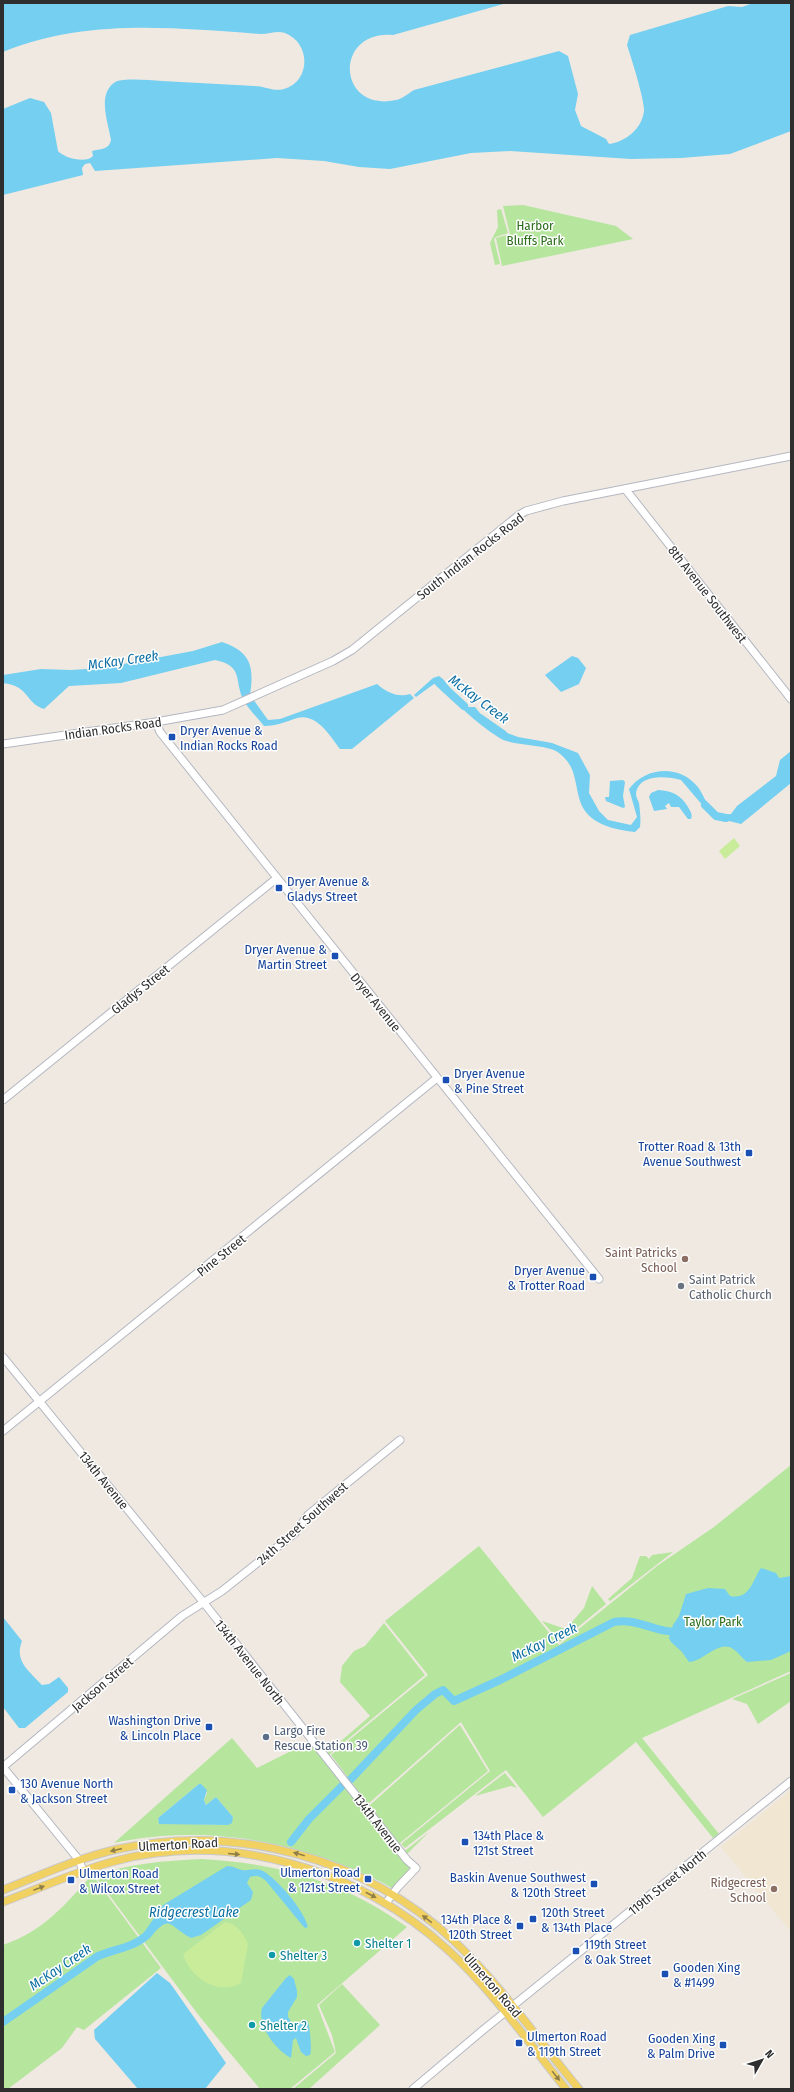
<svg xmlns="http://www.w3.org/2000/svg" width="794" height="2092" font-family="'Fira Sans Condensed',sans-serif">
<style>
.education{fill:#f0e6d1}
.green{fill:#b6e59e;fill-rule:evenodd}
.pitch{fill:#c9ec9a}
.water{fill:#75cff0}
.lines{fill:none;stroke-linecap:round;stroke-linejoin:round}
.river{stroke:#75cff0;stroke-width:8}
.secondary-casing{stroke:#b4b7c1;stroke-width:9}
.primary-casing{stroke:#c9c9c9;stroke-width:9}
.secondary{stroke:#fff;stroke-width:7}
.primary{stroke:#f2d163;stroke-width:7}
.oneway{fill:#908048}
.transit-dot{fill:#1a4fb4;stroke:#fff;stroke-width:1.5}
.education-dot{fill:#8d6e63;stroke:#fff;stroke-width:1.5}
.worship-dot{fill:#6b7280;stroke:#fff;stroke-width:1.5}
.service-dot{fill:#5c6f8a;stroke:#fff;stroke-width:1.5}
.culture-dot{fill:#0f9aa8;stroke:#fff;stroke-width:1.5}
.labels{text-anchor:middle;stroke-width:3;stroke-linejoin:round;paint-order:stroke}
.park-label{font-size:13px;fill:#2c6e1b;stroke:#fff}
.street-label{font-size:13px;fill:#2e2e2e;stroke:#fff}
.transit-label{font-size:13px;fill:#164399;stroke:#fff;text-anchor:start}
.education-label{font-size:13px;fill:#785e54;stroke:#fff;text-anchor:end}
.worship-label{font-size:13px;fill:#5b616d;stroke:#fff;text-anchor:start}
.service-label{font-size:13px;fill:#4e5e75;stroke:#fff;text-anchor:start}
.culture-label{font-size:13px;fill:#0d838f;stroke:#fff;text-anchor:start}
.water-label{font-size:14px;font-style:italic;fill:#0d6fa3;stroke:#fff}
</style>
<rect width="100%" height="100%" fill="#efe9e1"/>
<polygon class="education" points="791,1790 791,1932 721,1847"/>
<g class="green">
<polygon points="523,205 616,226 633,239 502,266 496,238 510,234 503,206"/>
<polygon points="501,209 508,233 496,237 494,239 500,264 495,265 490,243 498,227 497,210"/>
<polygon points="791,1465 791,1671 642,1738 719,1834 713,1838 636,1742 543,1817 506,1770 405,1848 401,1844 490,1771 461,1722 368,1804 331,1755 428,1675 385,1621 479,1546 559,1645 657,1566 714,1527"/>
<polygon points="673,1552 610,1601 608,1599 632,1578 640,1556 646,1556 649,1559 652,1555"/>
<polygon points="592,1586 606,1604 560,1642 542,1621 566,1629 584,1608"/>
<polygon points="384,1623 425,1675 330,1754 330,1757 367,1805 370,1805 460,1725 488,1771 400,1843 400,1846 403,1850 406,1850 429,1832 406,1855 326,1754 370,1716 340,1682 342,1666 354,1651 365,1646"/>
<polygon points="791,1673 791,1701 758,1724 747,1704 732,1699"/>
<path d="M232 1738 257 1768 309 1742 412 1869 393 1889C381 1881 366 1875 352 1869 278 1837 194 1826 114 1843ZM199 1784H201L207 1793 204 1800 206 1805 216 1797 233 1817 228 1825 159 1823 158 1818Z"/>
<polygon points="505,1773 517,1788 511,1786 475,1796"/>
<path d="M201 1859C278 1863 343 1881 407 1927L317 2005 335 2052 290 2089H260L200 2017 95 1876C129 1863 165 1861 201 1859Z"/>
<path d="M95 1872 96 1873 94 1877 161 1968 84 2030 77 2027 62 2048 8 2089H3V1945C46 1930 64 1905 95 1872Z"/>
<polygon points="342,1984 380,2025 309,2089 293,2089 336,2053 332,2035 319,2005"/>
</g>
<g class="pitch">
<polygon points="734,838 740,846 725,859 719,851"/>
<path d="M225 1922C236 1923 244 1934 248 1944L241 1983C218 1996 190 1978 183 1954Z"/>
</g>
<g class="water">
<path d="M3 3H507L393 35C333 30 337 113 396 100 402 99 409 93 414 90L559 51 568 56 578 94 575 110 581 126 606 139 609 144C625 142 642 129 644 111 645 101 631 57 627 45L630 35 728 6 742 7 753 3H791V131L730 154 681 158 631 159 510 151 471 153 390 169 359 167 324 161 277 158 95 171 90 163 85 164 82 168 83 175 3 195V109L30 98 44 102 51 113 58 151C64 158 86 164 93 156L92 151C100 149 109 150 111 140 108 122 96 92 117 81 131 78 148 80 162 81 193 83 224 84 254 86 265 86 273 92 284 89 311 81 311 43 285 33 277 30 270 34 261 34 174 28 86 18 3 52Z"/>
<path d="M222 642C252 652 254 668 250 695L268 720 280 719 377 684C386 692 398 698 410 694L414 698 352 749H340C330 736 317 713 297 718 285 722 277 726 264 726 257 717 248 709 243 699 234 680 244 666 215 660L121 683 69 686 44 709C25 703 30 686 3 683V675L41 669 71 670 102 668 193 651Z"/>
<polygon points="572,656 578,658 586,668 579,684 561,692 545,675"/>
<path d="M439 676 443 679 465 707H475L491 727 518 737 552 743 578 753 590 775 589 793 599 811 608 820 631 825 637 817 629 789C645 767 679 764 697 786 705 796 703 801 715 810L710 814 681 780C668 776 638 773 636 794 636 797 638 800 639 803 640 811 641 819 640 827L635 832C615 830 587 824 580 801 574 782 577 767 559 753 546 743 511 747 498 737 487 730 476 721 467 713 456 702 450 686 434 684L416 697 414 695 433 678Z"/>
<polygon points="791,751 791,783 741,824 713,817 718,813 721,815 731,814 737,806 776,776 780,760"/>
<polygon points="623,780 625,782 623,796 625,807 623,808 606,801 605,797 609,797 610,781"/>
<path d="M658 790C672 791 680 794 688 807 690 811 693 814 691 819H688L679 807H671L669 803 665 806 667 809 654 811 649 797 651 793Z"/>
<path d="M761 1568 776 1573 779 1578 791 1576V1651L771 1660 747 1662C742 1658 738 1652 733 1649 719 1639 703 1662 689 1662L682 1652 671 1642 669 1638 673 1625 679 1616 686 1594 708 1588 725 1589 730 1596C750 1600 752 1581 761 1568Z"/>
<path d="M3 1617 22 1641C14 1661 29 1671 42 1685L49 1684 59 1677 68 1688V1692L25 1728H19L3 1707Z"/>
<polygon points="199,1784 201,1784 207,1790 204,1800 206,1805 216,1797 233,1817 232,1823 228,1825 159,1824 158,1818"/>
<path d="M227 1866C233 1866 237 1869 242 1870 248 1871 254 1868 261 1870 276 1877 304 1910 308 1927L305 1928 303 1926 266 1881C260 1876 258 1875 250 1877L247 1883 253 1892 251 1900 201 1935 191 1938C168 1926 171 1912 149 1939L143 1940V1934L163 1905Z"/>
<polygon points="157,1973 170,1983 226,2063 205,2089 138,2089 95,2039 94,2030"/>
<path d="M290 1975 294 1979 297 1991V1997L288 2012V2017L292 2023 297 2024 305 2020 308 2022C310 2027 312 2051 310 2055L306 2056 301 2052 296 2038 293 2040 291 2058C276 2050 257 2026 262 2008L286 1978Z"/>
</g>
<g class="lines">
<g class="river">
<polyline points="439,683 464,706"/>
<polyline points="480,718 503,734"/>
<polyline points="705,805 716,816 726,818"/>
<path d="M350 1780 416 1710 435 1694 443 1690 454 1701 500 1680 614 1622C638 1617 658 1635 681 1631"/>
<polyline points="291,1842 309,1819 342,1786"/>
<path d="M3 2022 98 1956C116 1948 135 1948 149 1933"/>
</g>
<g class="secondary-casing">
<g id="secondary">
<polyline points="626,490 791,699"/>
<polyline points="156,722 160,732 599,1279"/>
<polyline points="3,744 156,722 223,710 333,661 352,650 519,515 526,511 563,501 791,456"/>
<polyline points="3,1100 277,878"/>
<polyline points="3,1357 204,1603 407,1860 416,1868 398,1887 386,1903"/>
<polyline points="3,1431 437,1078"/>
<polyline points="3,1767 182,1616 222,1591 295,1533 308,1515 400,1440"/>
<polyline points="3,1767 79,1860 83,1871"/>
<polyline points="413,2089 483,2030 791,1781"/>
</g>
</g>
<g class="primary-casing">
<g id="primary">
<path d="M3 1890C41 1875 78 1858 118 1849 237 1823 365 1858 454 1941 501 1985 538 2040 579 2089"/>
<path d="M3 1902C40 1888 77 1871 115 1861 231 1830 361 1870 448 1950 492 1990 529 2043 566 2089"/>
</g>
</g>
<use href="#secondary" class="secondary"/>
<use href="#primary" class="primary"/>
</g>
<defs><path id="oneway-solid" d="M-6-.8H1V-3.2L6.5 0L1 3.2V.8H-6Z"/></defs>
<g class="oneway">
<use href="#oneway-solid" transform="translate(116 1850) rotate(167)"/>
<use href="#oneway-solid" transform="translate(234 1854) rotate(5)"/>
<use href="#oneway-solid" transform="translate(299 1854) rotate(-164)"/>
<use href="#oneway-solid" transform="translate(39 1888) rotate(-21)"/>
<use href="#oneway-solid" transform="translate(371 1895) rotate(28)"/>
<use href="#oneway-solid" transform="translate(427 1919) rotate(-143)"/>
<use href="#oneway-solid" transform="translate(556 2076) rotate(51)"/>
</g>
<g class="transit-dot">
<rect x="168" y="733" width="8" height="8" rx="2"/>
<rect x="275" y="884" width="8" height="8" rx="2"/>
<rect x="331" y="952" width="8" height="8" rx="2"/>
<rect x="442" y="1076" width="8" height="8" rx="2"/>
<rect x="745" y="1149" width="8" height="8" rx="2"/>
<rect x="589" y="1273" width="8" height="8" rx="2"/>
<rect x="205" y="1723" width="8" height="8" rx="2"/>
<rect x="8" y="1786" width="8" height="8" rx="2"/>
<rect x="461" y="1838" width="8" height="8" rx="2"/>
<rect x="364" y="1875" width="8" height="8" rx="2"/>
<rect x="67" y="1876" width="8" height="8" rx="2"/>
<rect x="590" y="1880" width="8" height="8" rx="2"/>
<rect x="529" y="1915" width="8" height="8" rx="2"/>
<rect x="516" y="1922" width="8" height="8" rx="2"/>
<rect x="572" y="1947" width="8" height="8" rx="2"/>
<rect x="661" y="1970" width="8" height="8" rx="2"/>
<rect x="515" y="2039" width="8" height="8" rx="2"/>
<rect x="719" y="2041" width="8" height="8" rx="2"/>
</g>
<g class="education-dot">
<circle cx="685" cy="1259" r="4"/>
<circle cx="774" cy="1889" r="4"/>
</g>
<circle class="worship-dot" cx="681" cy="1286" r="4"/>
<circle class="service-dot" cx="266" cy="1737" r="4"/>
<g class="culture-dot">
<circle cx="357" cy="1943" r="4"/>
<circle cx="272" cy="1955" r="4"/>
<circle cx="252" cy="2025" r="4"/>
</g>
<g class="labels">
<g class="park-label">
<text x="535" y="230">Harbor<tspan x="535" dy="15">Bluffs Park</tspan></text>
<text x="713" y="1626">Taylor Park</text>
</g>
<g class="street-label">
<text transform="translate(470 556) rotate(-38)" y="5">South Indian Rocks Road</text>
<text transform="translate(708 594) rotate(52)" y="5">8th Avenue Southwest</text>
<text transform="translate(113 728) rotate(-8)" y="5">Indian Rocks Road</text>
<text transform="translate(140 989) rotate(-39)" y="5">Gladys Street</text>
<text transform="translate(376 1002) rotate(51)" y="5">Dryer Avenue</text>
<text transform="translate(221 1255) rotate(-39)" y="5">Pine Street</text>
<text transform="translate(104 1480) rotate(51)" y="5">134th Avenue</text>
<text transform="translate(302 1523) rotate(-42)" y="5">24th Street Southwest</text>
<text transform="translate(250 1662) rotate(52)" y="5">134th Avenue North</text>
<text transform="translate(102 1684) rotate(-41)" y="5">Jackson Street</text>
<text transform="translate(378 1823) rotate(52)" y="5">134th Avenue</text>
<text transform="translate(178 1844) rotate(-3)" y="5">Ulmerton Road</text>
<text transform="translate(667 1882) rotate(-39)" y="5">119th Street North</text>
<text transform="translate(493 1985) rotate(49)" y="5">Ulmerton Road</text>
</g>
<g class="transit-label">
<text x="180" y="735">Dryer Avenue &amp;<tspan x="180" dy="15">Indian Rocks Road</tspan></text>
<text x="287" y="886">Dryer Avenue &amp;<tspan x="287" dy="15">Gladys Street</tspan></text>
<text x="327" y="954" text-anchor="end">Dryer Avenue &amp;<tspan x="327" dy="15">Martin Street</tspan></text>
<text x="454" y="1078">Dryer Avenue<tspan x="454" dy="15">&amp; Pine Street</tspan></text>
<text x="741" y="1151" text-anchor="end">Trotter Road &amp; 13th<tspan x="741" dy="15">Avenue Southwest</tspan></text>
<text x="585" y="1275" text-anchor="end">Dryer Avenue<tspan x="585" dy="15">&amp; Trotter Road</tspan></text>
<text x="201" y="1725" text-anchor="end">Washington Drive<tspan x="201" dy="15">&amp; Lincoln Place</tspan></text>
<text x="20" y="1788">130 Avenue North<tspan x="20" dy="15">&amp; Jackson Street</tspan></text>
<text x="473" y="1840">134th Place &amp;<tspan x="473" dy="15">121st Street</tspan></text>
<text x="360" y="1877" text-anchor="end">Ulmerton Road<tspan x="360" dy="15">&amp; 121st Street</tspan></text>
<text x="79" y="1878">Ulmerton Road<tspan x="79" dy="15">&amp; Wilcox Street</tspan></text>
<text x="586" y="1882" text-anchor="end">Baskin Avenue Southwest<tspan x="586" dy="15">&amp; 120th Street</tspan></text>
<text x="541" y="1917">120th Street<tspan x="541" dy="15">&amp; 134th Place</tspan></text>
<text x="512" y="1924" text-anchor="end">134th Place &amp;<tspan x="512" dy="15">120th Street</tspan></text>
<text x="584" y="1949">119th Street<tspan x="584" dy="15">&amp; Oak Street</tspan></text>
<text x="673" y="1972">Gooden Xing<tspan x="673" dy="15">&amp; #1499</tspan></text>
<text x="527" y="2041">Ulmerton Road<tspan x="527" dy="15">&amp; 119th Street</tspan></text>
<text x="715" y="2043" text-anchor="end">Gooden Xing<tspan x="715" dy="15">&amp; Palm Drive</tspan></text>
</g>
<g class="education-label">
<text x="677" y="1257">Saint Patricks<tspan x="677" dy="15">School</tspan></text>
<text x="766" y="1887">Ridgecrest<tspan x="766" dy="15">School</tspan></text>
</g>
<g class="worship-label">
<text x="689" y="1284">Saint Patrick<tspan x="689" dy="15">Catholic Church</tspan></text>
</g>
<g class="service-label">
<text x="274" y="1735">Largo Fire<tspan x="274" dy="15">Rescue Station 39</tspan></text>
</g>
<g class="culture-label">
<text x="365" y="1948">Shelter 1</text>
<text x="280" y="1960">Shelter 3</text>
<text x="260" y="2030">Shelter 2</text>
</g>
<g class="water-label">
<text transform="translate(123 660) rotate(-8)" y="5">McKay Creek</text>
<text transform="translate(479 699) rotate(37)" y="5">McKay Creek</text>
<text transform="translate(544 1642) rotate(-26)" y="5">McKay Creek</text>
<text x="194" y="1917">Ridgecrest Lake</text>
<text transform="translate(60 1967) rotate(-34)" y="5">McKay Creek</text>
</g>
</g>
<rect width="794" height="2092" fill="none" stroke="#2e2e2e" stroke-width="8"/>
<g transform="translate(762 2060) rotate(51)" stroke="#ffffff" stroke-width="3" paint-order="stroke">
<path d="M0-3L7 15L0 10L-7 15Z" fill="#2e2e2e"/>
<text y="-6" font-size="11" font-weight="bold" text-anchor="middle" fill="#2e2e2e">N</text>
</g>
</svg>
